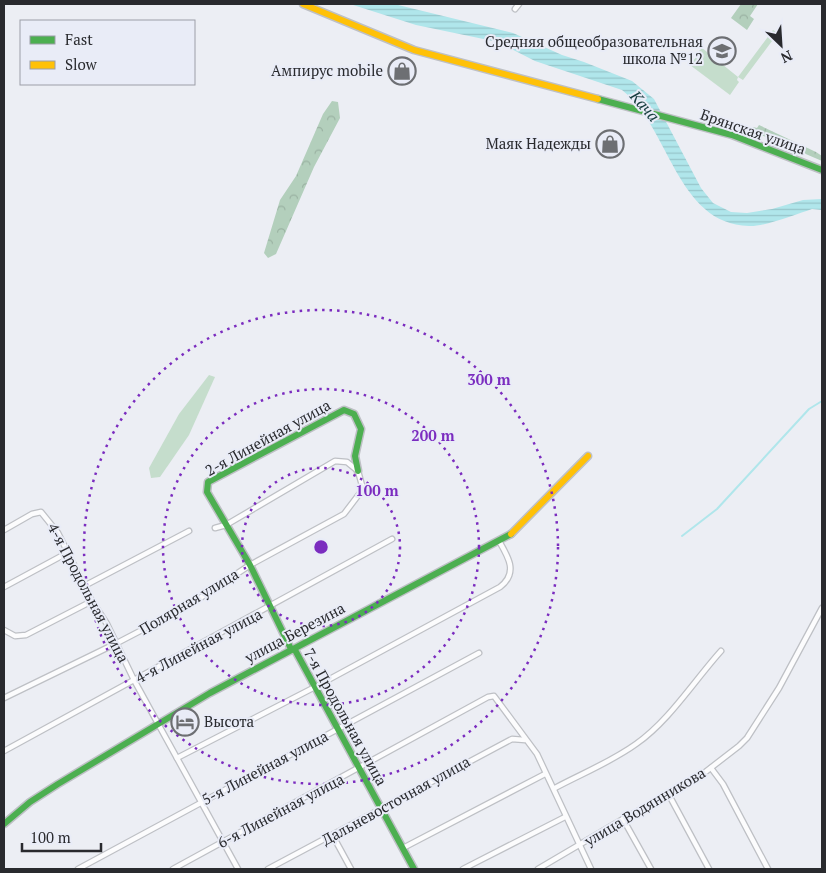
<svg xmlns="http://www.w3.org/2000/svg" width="826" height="873" font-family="'PT Serif',serif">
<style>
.green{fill:#c5ddcc}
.forest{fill:url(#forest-crowns)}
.water{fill:url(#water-rules)}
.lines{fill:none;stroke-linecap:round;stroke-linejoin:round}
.stream{stroke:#b0e6eb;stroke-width:2}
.street-casing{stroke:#bec0c5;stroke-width:7}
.fast-casing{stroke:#bec0c5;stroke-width:9}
.slow-casing{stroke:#bec0c5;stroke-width:9}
.street{stroke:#fcfcfd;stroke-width:4.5}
.fast{stroke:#4caf50;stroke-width:6}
.slow{stroke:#ffc107;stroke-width:6}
.ring{fill:none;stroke:#7b2cbf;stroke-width:2.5;stroke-dasharray:2.5 5}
.labels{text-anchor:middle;stroke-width:4;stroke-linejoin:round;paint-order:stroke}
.poi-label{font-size:15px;fill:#292a2e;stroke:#e9ecf7;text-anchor:end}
.street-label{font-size:15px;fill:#292a2e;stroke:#e9ecf7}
.water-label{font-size:16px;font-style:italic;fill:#173d3f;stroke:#e9ecf7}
.centre{fill:#7b2cbf;stroke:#e9ecf7;stroke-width:2.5}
.ring-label{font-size:15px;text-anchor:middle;font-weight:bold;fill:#7b2cbf;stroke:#e9ecf7;stroke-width:4;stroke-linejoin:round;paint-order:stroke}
</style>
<defs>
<pattern id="forest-crowns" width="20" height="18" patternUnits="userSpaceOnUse" patternTransform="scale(1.25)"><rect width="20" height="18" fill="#b3cfbc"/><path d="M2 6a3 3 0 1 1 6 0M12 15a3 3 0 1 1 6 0" fill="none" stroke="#9ab2a2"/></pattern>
<pattern id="water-rules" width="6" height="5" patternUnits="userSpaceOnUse" patternTransform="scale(1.25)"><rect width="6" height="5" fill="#b0e6eb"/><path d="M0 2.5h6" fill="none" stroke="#97c5ca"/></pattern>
</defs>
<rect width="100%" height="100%" fill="#eceef4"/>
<g class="green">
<polygon points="773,30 778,33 743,80 738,77 737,80 739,82 730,95 690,65 700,52 711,60 699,51 702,48 738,77"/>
<polygon points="209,375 215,377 189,435 160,477 151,478 149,468 179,414"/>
</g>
<g class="forest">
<polygon points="741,4 758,4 750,16 754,19 747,30 731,18"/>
<polygon points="332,101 338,102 340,118 314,167 276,254 268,258 264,253 280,200 296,176 323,114"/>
<polygon points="759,125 816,152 822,156 822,161 752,131 753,127 757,128"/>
</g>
<path class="water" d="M350 4H394L513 33 562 55 584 62 632 81 654 99 701 188 713 203 731 212 747 213 772 209 803 200 822 199V210L812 209C797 214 764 227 749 226 676 224 670 127 622 90L535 61 498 42 416 25Z"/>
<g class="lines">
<polyline class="stream" points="682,536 717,509 809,409 822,401"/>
<g class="street-casing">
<g id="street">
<polyline points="515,9 519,4"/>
<polyline points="4,530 32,514 41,512 58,533 92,601 107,624 134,680 238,869"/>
<polyline points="86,585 189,531"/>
<polyline points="4,587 67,553"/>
<polyline points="4,630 15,636 26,635 92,601"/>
<polyline points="4,698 117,643 188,606 250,565 344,514 363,489 358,471 347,462 335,461 226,525 215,528"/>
<polyline points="4,751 392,539"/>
<path d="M177 758 315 687 500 587C518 573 509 558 499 541"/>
<polyline points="711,768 723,784 768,869"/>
<path d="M555 788C581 774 611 762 636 744 669 721 694 681 721 651"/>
<polyline points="669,795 709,869"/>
<polyline points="623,819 651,869"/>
<polyline points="333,836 351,869"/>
<polyline points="403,848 545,774"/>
<polyline points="78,869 479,653"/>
<polyline points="173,869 488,697 494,696 537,754 591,869"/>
<polyline points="268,869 512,739 525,740"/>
<polyline points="463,869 565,817"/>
<polyline points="538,869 623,819 695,780 739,746 747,738 779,688 822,608"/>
</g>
</g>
<g class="fast-casing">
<g id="fast">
<polyline points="598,99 732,135 822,170"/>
<polyline points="358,471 355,456 361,429 354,414 344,410 208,482 207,492 250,565 291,649 295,650 414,869"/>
<polyline points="4,824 30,802 58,784 210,693 511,534"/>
</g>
</g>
<g class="slow-casing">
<g id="slow">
<polyline points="303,4 414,50 598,99"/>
<polyline points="511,534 588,456"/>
</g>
</g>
<use href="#street" class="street"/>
<use href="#fast" class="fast"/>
<use href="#slow" class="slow"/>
</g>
<g class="ring">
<circle cx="321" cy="547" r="79"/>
<circle cx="321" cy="547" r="158"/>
<circle cx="321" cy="547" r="237"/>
</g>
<defs>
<g id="school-ring" transform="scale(1.4375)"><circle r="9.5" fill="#e9ecf7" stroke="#6d6f73" stroke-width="1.5"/><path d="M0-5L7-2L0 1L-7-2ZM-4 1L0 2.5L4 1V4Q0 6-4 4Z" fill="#6d6f73"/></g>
<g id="shop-ring" transform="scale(1.4375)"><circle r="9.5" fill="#e9ecf7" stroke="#6d6f73" stroke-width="1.5"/><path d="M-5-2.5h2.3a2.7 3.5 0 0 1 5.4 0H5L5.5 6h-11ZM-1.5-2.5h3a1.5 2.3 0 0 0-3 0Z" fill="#6d6f73"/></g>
<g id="hotel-ring" transform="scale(1.4375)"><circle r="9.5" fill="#e9ecf7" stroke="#6d6f73" stroke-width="1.5"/><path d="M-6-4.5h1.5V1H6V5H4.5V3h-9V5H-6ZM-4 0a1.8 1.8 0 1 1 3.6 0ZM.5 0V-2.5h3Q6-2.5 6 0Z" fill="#6d6f73"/></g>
</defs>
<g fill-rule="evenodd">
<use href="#school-ring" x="722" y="51"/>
<use href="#shop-ring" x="402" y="71"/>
<use href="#shop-ring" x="610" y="144"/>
<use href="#hotel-ring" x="185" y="722"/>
</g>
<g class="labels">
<g class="poi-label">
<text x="703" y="47">Средняя общеобразовательная<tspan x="703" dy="17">школа №12</tspan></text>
<text x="383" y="76">Ампирус mobile</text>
<text x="591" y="149">Маяк Надежды</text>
<text x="204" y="727" text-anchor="start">Высота</text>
</g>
<g class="street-label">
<text transform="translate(753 132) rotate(19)" y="5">Брянская улица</text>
<text transform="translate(268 438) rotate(-29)" y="5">2-я Линейная улица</text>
<text transform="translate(88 593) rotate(62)" y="5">4-я Продольная улица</text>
<text transform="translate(189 602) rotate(-31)" y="5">Полярная улица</text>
<text transform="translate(295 633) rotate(-28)" y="5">улица Березина</text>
<text transform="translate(199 646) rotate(-28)" y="5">4-я Линейная улица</text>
<text transform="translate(345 717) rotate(61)" y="5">7-я Продольная улица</text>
<text transform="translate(265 768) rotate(-28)" y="5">5-я Линейная улица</text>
<text transform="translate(396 801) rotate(-29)" y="5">Дальневосточная улица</text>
<text transform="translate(645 807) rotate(-31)" y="5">улица Водянникова</text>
<text transform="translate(281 811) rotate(-28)" y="5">6-я Линейная улица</text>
</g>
<g class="water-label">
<text transform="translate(645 106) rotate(49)" y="6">Кача</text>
</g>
</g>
<circle cx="321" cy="547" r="8" class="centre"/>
<g class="ring-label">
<text x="489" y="385">300 m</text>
<text x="433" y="441">200 m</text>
<text x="377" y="496">100 m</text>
</g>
<rect width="826" height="873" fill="none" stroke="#292a2e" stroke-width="10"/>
<rect x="20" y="20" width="175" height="65" fill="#e9ecf7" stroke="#9c9ea7"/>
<rect x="30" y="36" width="25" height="8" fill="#4caf50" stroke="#9c9ea7"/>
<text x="65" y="45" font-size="15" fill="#292a2e">Fast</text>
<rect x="30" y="61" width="25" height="8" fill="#ffc107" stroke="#9c9ea7"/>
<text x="65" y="70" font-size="15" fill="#292a2e">Slow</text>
<g transform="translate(781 45) rotate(155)" stroke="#e9ecf7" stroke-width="4" paint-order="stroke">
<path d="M0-4L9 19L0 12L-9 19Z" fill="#292a2e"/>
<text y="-8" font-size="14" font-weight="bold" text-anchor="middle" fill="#292a2e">N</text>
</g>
<path d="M22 843v8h79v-8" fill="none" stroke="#292a2e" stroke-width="2.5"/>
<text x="30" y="843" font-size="15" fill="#292a2e" stroke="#e9ecf7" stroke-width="4" paint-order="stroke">100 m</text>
</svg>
